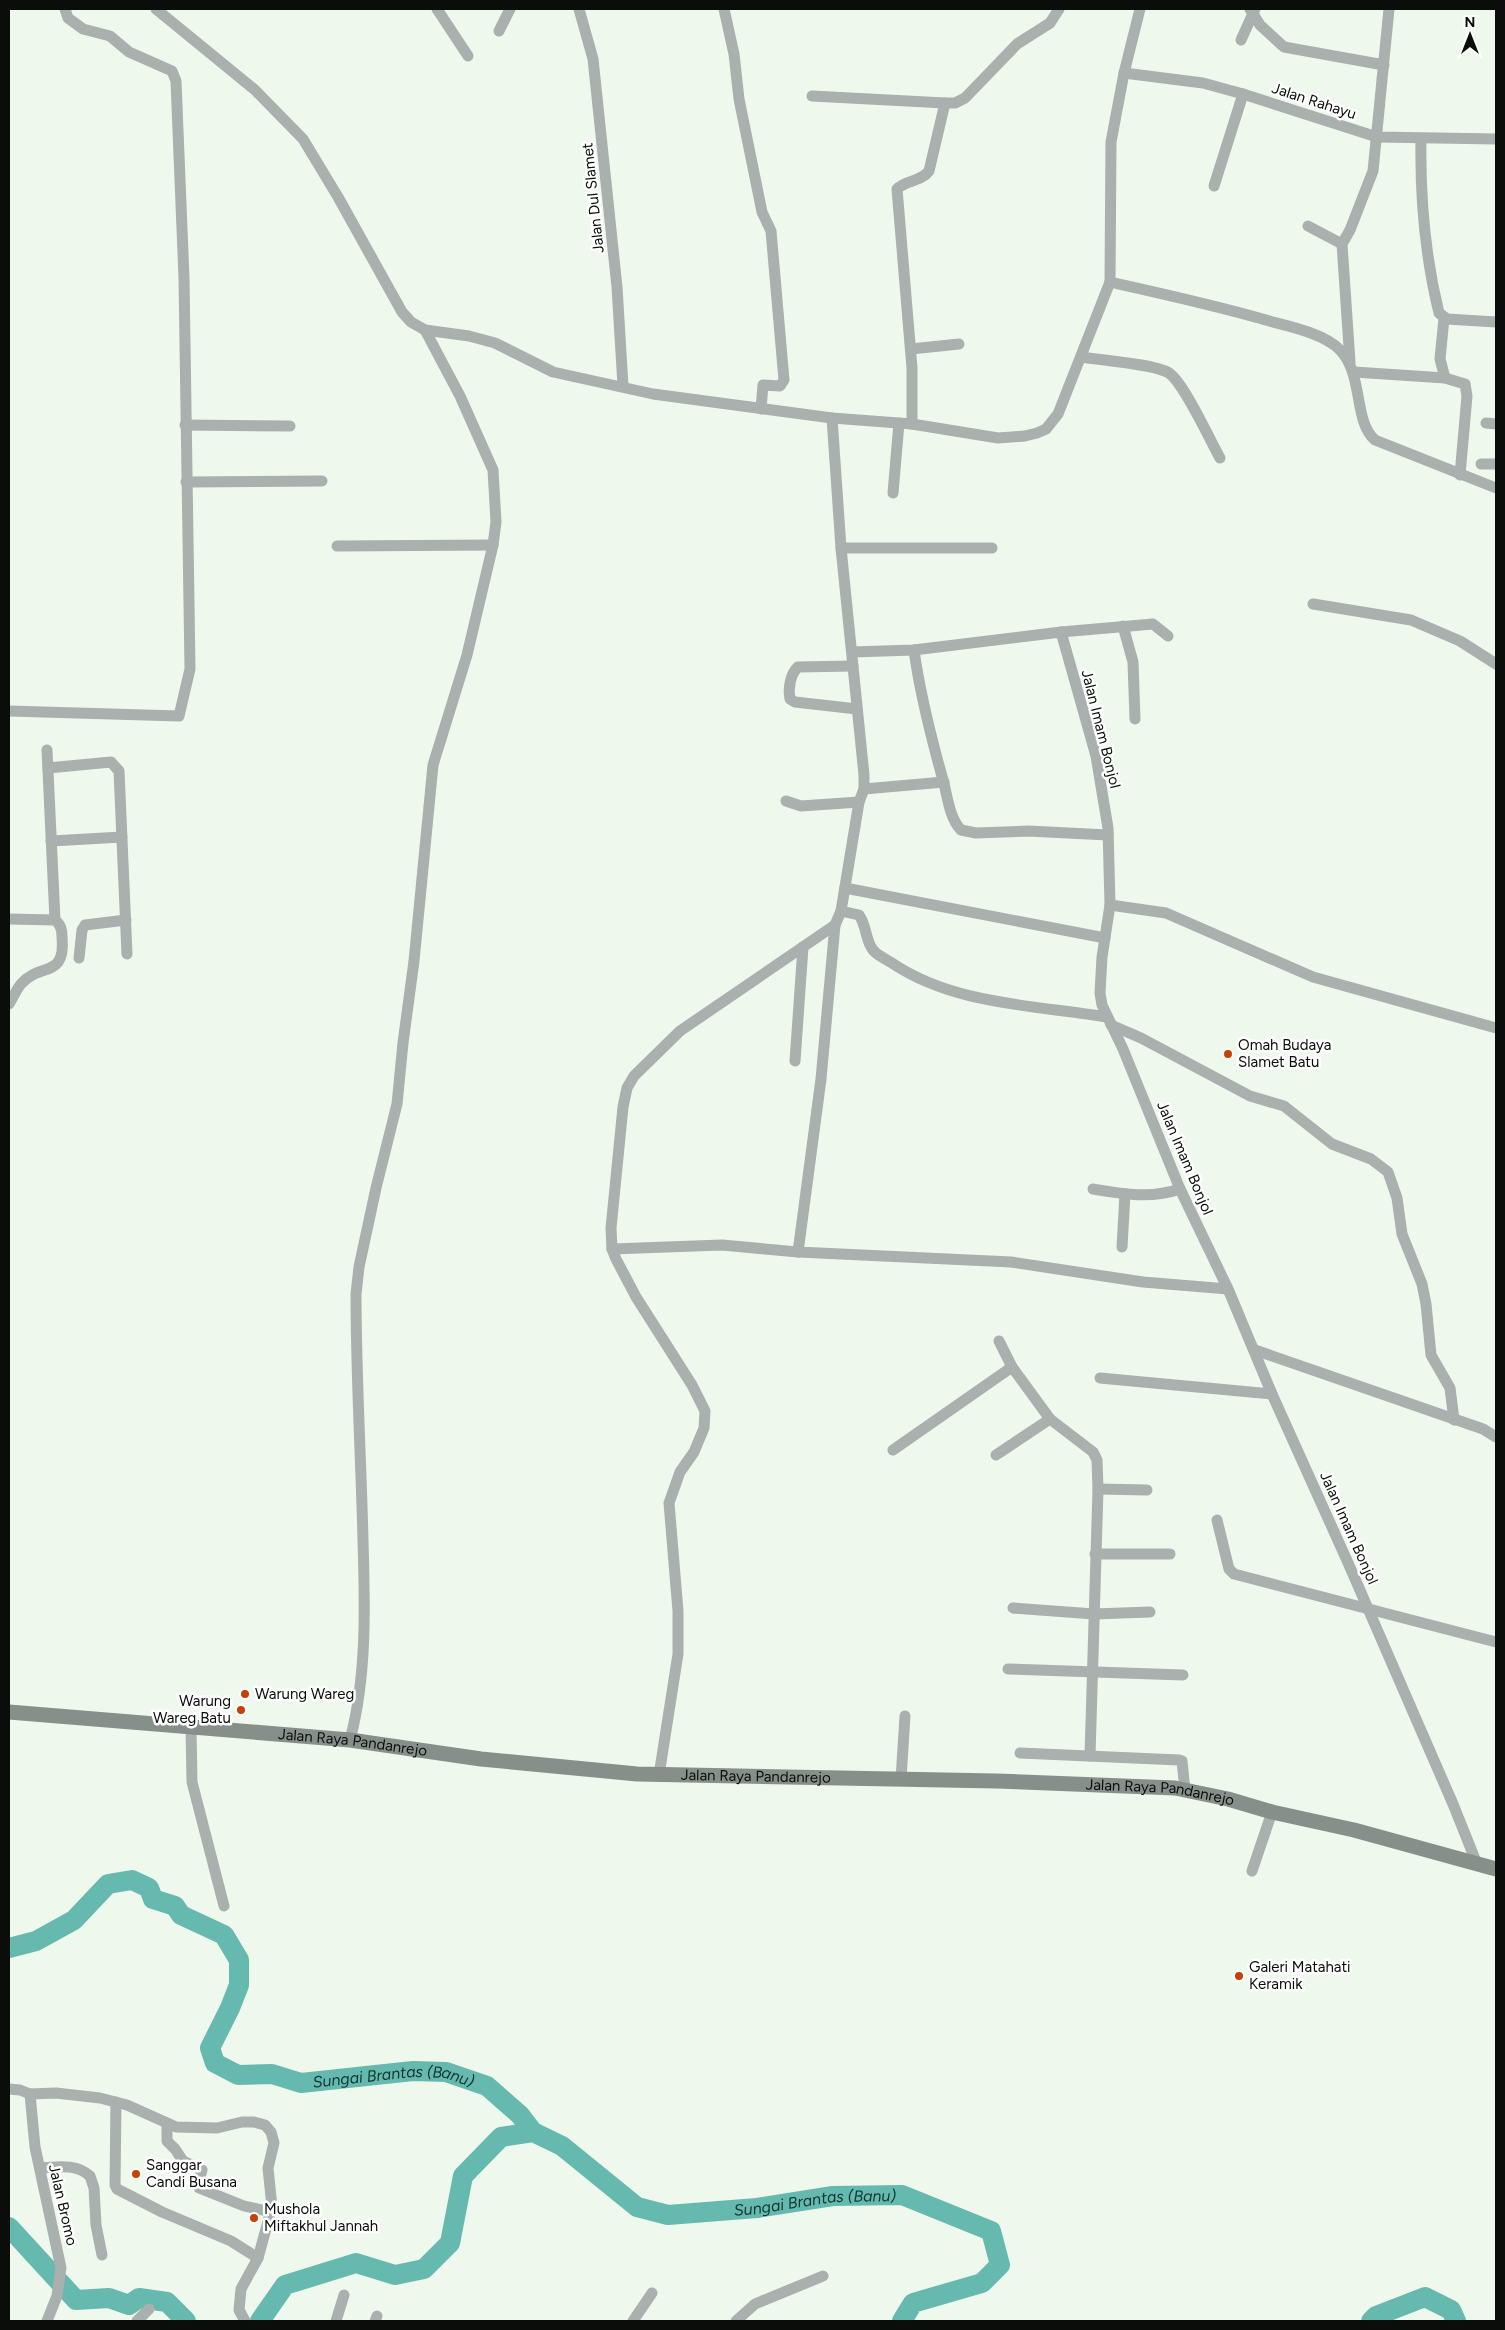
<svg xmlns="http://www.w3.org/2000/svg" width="1505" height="2330" font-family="Figtree,sans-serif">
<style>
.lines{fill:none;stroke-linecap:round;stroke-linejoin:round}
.river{stroke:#66b9ae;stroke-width:20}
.minor{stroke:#aab0ad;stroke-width:11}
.secondary{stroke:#868f8a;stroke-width:15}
.poi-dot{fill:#c74006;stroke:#fff;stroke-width:2}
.labels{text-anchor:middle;stroke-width:5;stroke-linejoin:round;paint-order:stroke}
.street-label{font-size:15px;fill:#0a0d09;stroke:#fff}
.poi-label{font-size:15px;fill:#0a0d09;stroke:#fff;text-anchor:start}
.water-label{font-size:16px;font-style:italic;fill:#0e3732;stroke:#fff}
</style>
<rect width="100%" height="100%" fill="#eef8ed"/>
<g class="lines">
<g class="river">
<path id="s1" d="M9 1948 36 1941 74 1920 108 1884 132 1880 149 1888 153 1899 175 1906 181 1915 224 1935 239 1960V1985L230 2008 210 2048 215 2063 238 2075 272 2074 301 2083 413 2071 446 2072 487 2086 520 2115 533 2132"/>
<polyline points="9,2227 76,2300 109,2298 129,2305 139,2298 167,2302 186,2321"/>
<path id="s2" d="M260 2321 285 2285 356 2263 395 2275 424 2269 450 2243 463 2176 501 2137 533 2132 562 2146 637 2207 668 2215 757 2208 833 2196 902 2195 991 2231 1000 2265 982 2283 913 2303 902 2321"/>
<polyline points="1371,2321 1376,2316 1425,2297 1451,2310 1456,2321"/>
</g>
<g class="minor">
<polyline points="156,9 255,90 303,139 338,197 402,312 411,322 425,330 469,336 495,343 553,372 653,394 832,418 912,424 998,438 1025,436 1037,433 1046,429 1058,414 1110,282 1111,142 1124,73 1140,9"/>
<polyline points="437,9 468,56"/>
<polyline points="579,9 593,59 617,287 623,386"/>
<polyline points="724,9 734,54 739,99 762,212 771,231 784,380 780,386 763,385 761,409"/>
<polyline points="1250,9 1260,25 1284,47 1384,65"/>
<polyline points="499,31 510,9"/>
<polyline points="1241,40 1255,9"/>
<polyline points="1124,73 1203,83 1243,94 1377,137 1496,139"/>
<polyline points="812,96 945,103"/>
<path d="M1421 139C1420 197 1425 256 1439 313L1447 319 1496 322"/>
<polyline points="1214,186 1243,94"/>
<polyline points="1308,226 1342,244"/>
<path d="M1110 282C1164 294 1219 306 1273 322 1293 327 1326 335 1340 350 1364 375 1353 421 1375 440L1496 488"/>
<polyline points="1444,318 1440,359 1445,378"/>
<polyline points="911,349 959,344"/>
<path d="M1081 357C1100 360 1155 364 1169 373 1184 383 1210 440 1220 458"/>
<polyline points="1350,362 1342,244 1350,230 1373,171 1389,9"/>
<polyline points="1354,372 1445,378 1465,384 1467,396 1460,475"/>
<polyline points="1486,423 1496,424"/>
<path d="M912 424V368L897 189C905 180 921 182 929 171L945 103H955L965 98 1017 44 1050 23 1059 9"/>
<polyline points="185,425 290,426"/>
<polyline points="1481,464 1496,464"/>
<polyline points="186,482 322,481"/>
<polyline points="893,493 899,423"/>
<polyline points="337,546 493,545"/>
<polyline points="841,548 992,548"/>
<polyline points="1313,604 1411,620 1460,641 1496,664"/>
<polyline points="1123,626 1133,662 1135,719"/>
<polyline points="1061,632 1153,624 1168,636"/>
<path d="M914 650C920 695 931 737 943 780 948 798 949 817 961 830L976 833 1028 831 1108 835"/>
<polyline points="852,652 914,650 1061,632 1096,756 1108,828 1110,905 1102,957 1100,993 1102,1005 1123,1049 1180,1189 1228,1289 1272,1394 1349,1565 1453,1804 1477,1864"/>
<path d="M853 666 798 667C790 674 788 689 790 699L795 702 857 709"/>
<polyline points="9,711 179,716 190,669 184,278 176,81 172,71 129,52 110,36 83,29 68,18 65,9"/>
<polyline points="47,750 55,920"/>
<polyline points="48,768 111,762 119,771 127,954"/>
<polyline points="864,789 944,782"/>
<polyline points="786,801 801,806 859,802"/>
<polyline points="51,841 122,837"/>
<polyline points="845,888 1105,938"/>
<polyline points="1110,905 1166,913 1313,977 1496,1028"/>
<path d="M841 911 859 915C867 926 865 940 873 950 878 956 886 959 892 963 954 1005 1035 1005 1106 1017"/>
<path d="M9 919 55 920C61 925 62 930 62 937 66 979 40 962 21 984 16 990 13 998 9 1004"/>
<polyline points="835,925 821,1079 798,1252 1011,1262 1143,1282 1228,1289"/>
<polyline points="79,958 82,930 85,925 126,920"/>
<polyline points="1111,1025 1141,1038 1250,1096 1284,1106 1332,1144 1371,1159 1388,1172 1397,1198 1402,1234 1422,1284 1426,1304 1431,1355 1450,1388 1454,1420"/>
<polyline points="795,1061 803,947"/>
<path d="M1093 1189C1123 1194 1151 1199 1180 1189"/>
<polyline points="1122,1247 1125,1194"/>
<polyline points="612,1249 722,1245 798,1252"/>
<polyline points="1255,1350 1483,1429 1496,1437"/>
<polyline points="1012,1367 1050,1419"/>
<polyline points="1100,1378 1272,1394"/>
<polyline points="893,1450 1012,1367 999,1341"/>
<polyline points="996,1455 1050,1419 1093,1452 1097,1460 1098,1489 1090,1756"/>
<polyline points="1098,1489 1147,1490"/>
<polyline points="1217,1520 1229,1569 1234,1574 1496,1642"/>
<polyline points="1095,1554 1170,1554"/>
<polyline points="1013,1608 1094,1614 1150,1612"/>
<polyline points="1008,1669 1183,1675"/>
<polyline points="191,1728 192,1782 224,1906"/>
<path d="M350 1740C367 1676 365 1606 363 1540 361 1458 356 1376 356 1294L359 1267 376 1188 397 1104 403 1043 414 961 433 765 467 655 493 545 496 522 493 470 460 396 425 330"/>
<polyline points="1020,1753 1179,1760 1182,1761 1185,1790"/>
<polyline points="659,1775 678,1654 678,1611 669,1503 680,1472 694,1452 704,1428 705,1411 692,1385 636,1297 616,1259 612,1249 611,1228 623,1107 627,1088 634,1076 680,1031 835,925 841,911 859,802 864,789 864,775 841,548 832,418"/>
<polyline points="901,1779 905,1716"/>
<polyline points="1252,1871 1272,1812"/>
<polyline points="9,2089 20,2090 30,2094 56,2093 100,2098 127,2105 176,2127 217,2128 242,2122 254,2122 265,2125 271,2132 274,2143 268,2168 272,2207 258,2258 241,2289 239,2310 245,2321"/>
<polyline points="30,2094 35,2147 61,2268 57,2296 47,2321"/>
<polyline points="116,2102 115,2185 117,2189 162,2212 231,2241 258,2258"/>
<polyline points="167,2123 167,2141 175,2149 183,2161 202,2170 198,2185 199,2188 244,2206 271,2212"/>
<path d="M40 2168C57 2167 76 2163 90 2176L94 2188 96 2225 102 2255"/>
<polyline points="137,2321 149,2309"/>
<polyline points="336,2321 344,2295"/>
<polyline points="375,2321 377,2316"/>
<polyline points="633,2321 652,2293"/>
<polyline points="736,2321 755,2304 823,2276"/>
</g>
<path class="secondary" id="s3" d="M9 1712 350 1740 481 1759 637 1774 996 1781 1175 1788 1228 1799 1272 1812 1354 1830 1496 1869"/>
</g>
<g class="poi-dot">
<circle cx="1228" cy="1054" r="5"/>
<circle cx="245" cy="1694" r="5"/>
<circle cx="241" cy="1710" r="5"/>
<circle cx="1239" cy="1976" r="5"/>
<circle cx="136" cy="2174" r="5"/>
<circle cx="254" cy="2218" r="5"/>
</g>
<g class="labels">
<g class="street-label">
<text transform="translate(1314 101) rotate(18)" y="5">Jalan Rahayu</text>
<text transform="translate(593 198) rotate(-96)" y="5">Jalan Dul Slamet</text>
<text transform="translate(1101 729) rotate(76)" y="5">Jalan Imam Bonjol</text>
<text transform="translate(1185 1158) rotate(67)" y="5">Jalan Imam Bonjol</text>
<text transform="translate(1349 1528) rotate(66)" y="5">Jalan Imam Bonjol</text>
<text dy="5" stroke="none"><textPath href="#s3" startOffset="345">Jalan Raya Pandanrejo</textPath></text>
<text dy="5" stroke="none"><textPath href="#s3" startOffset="750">Jalan Raya Pandanrejo</textPath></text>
<text dy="5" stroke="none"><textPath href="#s3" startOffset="1155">Jalan Raya Pandanrejo</textPath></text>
<text transform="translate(63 2205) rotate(77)" y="5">Jalan Bromo</text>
</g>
<g class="poi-label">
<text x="1238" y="1050">Omah Budaya<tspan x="1238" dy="17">Slamet Batu</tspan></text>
<text x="255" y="1699">Warung Wareg</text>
<text x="231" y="1706" text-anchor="end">Warung<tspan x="231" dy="17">Wareg Batu</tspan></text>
<text x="1249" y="1972">Galeri Matahati<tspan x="1249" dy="17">Keramik</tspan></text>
<text x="146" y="2170">Sanggar<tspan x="146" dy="17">Candi Busana</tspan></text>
<text x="264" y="2214">Mushola<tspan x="264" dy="17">Miftakhul Jannah</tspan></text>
</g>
<g class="water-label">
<text dy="6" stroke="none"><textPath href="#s1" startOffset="580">Sungai Brantas (Banu)</textPath></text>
<text dy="6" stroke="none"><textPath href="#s2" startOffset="689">Sungai Brantas (Banu)</textPath></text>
</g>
</g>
<rect width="1505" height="2330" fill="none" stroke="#0a0d09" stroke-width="20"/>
<g transform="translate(1470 35)" stroke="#ffffff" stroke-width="4" paint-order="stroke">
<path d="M0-4L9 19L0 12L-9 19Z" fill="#0a0d09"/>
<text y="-8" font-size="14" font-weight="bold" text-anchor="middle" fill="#0a0d09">N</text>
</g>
</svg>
